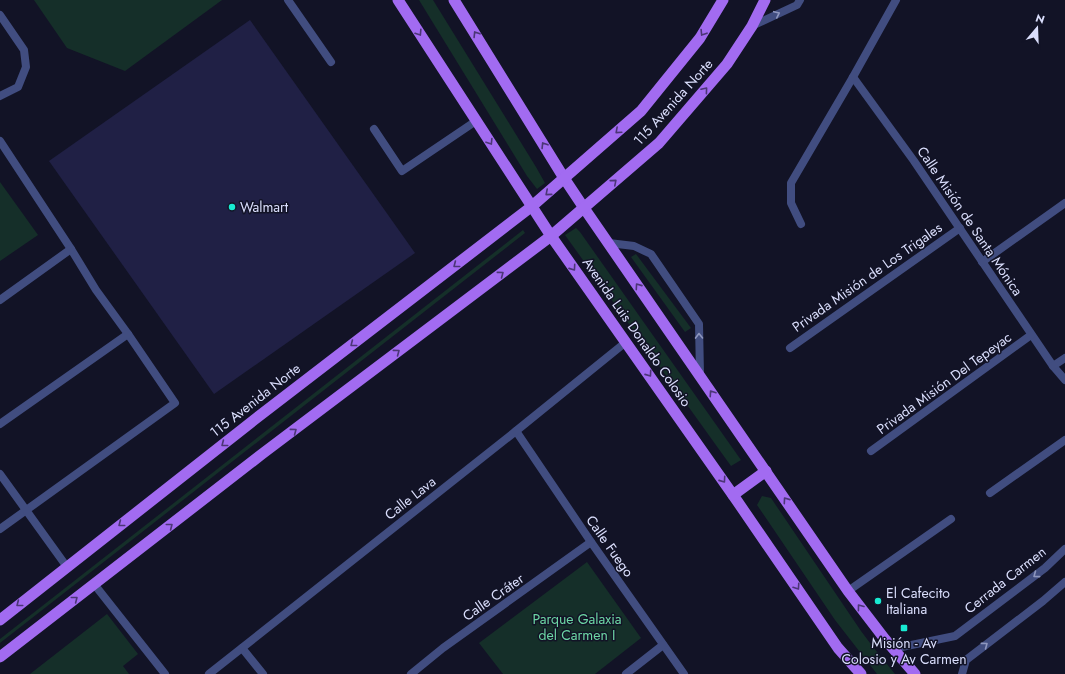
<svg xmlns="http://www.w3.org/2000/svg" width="1065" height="674" font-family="Jost,sans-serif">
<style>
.green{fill:#152f29}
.building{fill:#202045}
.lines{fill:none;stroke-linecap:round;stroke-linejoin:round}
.service{stroke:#414d80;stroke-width:8}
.minor{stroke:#414d80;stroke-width:8}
.tertiary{stroke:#414d80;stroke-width:8}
.primary{stroke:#a26bf1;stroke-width:11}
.oneway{stroke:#8e96be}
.oneway2{stroke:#4c3677}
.poi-dot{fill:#18ead1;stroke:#121326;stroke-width:1.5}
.labels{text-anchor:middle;stroke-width:3;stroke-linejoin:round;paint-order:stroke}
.street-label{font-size:14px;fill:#dadefc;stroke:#121326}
.poi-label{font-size:14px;fill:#dadefc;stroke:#121326;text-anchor:start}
.park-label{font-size:14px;fill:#6cd6a4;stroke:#121326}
</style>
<rect width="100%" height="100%" fill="#121326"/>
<g class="green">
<polygon points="34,0 222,0 125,71 67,48"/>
<polygon points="419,0 433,0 536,167 545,183 537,189 527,176"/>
<polygon points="0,182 38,235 0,261"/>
<polygon points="576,228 580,232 741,460 731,466 565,235"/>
<polygon points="523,230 525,233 0,643 0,639"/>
<polygon points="636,254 691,328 685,332 631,257"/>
<polygon points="762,496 771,498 861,631 873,647 895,674 877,674 835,620 757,505"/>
<polygon points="587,562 641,638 595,674 503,674 479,643"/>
<polygon points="107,614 138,654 123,666 129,674 30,674"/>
</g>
<polygon class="building" points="250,20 415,253 214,394 49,161"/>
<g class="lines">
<g class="service">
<polyline points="288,0 331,62"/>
<polyline points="374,129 402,171 476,121"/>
<polyline points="0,141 71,249 96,290 128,334 175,403 0,529"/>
<polyline points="609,243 634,246 651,254 699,324 700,375"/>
<polyline points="0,300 71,249"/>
<polyline points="0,424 128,334"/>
<polyline points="0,474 67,567"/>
</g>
<g class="minor">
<polyline points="0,15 24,50 26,67 18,87 0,96"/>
<polyline points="752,26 797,5 800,0"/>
<polyline points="853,77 914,161 1053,366 1065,380"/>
<polyline points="801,224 791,203 791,183 853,77 896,0"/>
<polyline points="982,262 1065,203"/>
<polyline points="790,348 960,228"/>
<polyline points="1053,366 1065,358"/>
<polyline points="516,431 591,542 684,674"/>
<polyline points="871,451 1031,335"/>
<polyline points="990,493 1065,440"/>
<polyline points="94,584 165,674"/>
<polyline points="848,591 951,519"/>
<polyline points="242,648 263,674"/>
<polyline points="209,674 516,431 626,342"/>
<polyline points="411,674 443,648 591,542"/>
<polyline points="626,674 663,645"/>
</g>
<g class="tertiary">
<polyline points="892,649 955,636 1045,568 1065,549"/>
<polyline points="962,674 966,660 1043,601 1065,582"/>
</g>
<g class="primary">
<polyline points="398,0 551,236 733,495 838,648 861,674"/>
<polyline points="454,0 564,178 584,208 848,591 884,638 915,674"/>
<polyline points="733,495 766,471"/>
<polyline points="0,620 254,420 531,207 641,111 700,38 723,0"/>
<polyline points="0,657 262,454 551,236 659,143 727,64 752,26 765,0"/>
</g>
</g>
<defs><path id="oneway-chevron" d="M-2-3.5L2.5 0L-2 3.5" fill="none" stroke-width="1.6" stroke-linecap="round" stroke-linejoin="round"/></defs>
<g class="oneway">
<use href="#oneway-chevron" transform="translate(777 14) rotate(-25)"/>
<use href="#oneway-chevron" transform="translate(699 336) rotate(-91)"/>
<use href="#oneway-chevron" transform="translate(1036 575) rotate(143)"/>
<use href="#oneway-chevron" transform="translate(985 645) rotate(-37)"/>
</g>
<g class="oneway2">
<use href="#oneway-chevron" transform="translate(419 33) rotate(57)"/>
<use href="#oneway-chevron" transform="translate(703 33) rotate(122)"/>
<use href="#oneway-chevron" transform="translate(476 34) rotate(-122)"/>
<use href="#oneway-chevron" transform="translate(705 90) rotate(-50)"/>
<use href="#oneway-chevron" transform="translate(618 131) rotate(138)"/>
<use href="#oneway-chevron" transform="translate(490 142) rotate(58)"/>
<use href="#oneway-chevron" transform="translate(544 145) rotate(-122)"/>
<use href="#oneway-chevron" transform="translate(614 182) rotate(-41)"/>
<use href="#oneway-chevron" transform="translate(548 193) rotate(139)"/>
<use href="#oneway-chevron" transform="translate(456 265) rotate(142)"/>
<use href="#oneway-chevron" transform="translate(573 268) rotate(55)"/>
<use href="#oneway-chevron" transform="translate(501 274) rotate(-37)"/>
<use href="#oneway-chevron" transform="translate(638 286) rotate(-125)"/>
<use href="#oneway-chevron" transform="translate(353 344) rotate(142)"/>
<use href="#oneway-chevron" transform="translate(397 352) rotate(-37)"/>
<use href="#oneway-chevron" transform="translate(649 374) rotate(55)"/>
<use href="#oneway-chevron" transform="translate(712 393) rotate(-124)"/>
<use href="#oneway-chevron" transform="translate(294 431) rotate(-37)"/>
<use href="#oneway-chevron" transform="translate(224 444) rotate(142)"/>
<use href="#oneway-chevron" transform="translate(723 480) rotate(55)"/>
<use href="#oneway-chevron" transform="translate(786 500) rotate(-125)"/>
<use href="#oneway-chevron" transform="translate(121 524) rotate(142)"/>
<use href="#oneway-chevron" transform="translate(170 526) rotate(-38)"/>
<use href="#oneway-chevron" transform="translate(797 587) rotate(56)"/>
<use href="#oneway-chevron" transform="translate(75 599) rotate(-38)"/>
<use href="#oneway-chevron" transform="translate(19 604) rotate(142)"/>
<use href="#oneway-chevron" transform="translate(860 607) rotate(-127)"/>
</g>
<g class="poi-dot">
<circle cx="232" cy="207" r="4"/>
<circle cx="878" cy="601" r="4"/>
<rect x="900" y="624" width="8" height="8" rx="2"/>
</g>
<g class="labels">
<g class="street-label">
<text transform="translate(673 102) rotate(-48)" y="5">115 Avenida Norte</text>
<text transform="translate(970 221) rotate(56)" y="5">Calle Misión de Santa Mónica</text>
<text transform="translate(867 277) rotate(-35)" y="5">Privada Misión de Los Trigales</text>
<text transform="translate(637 332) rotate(55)" y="5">Avenida Luis Donaldo Colosio</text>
<text transform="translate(944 383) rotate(-36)" y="5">Privada Misión Del Tepeyac</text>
<text transform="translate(255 400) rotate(-38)" y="5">115 Avenida Norte</text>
<text transform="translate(410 498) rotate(-38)" y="5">Calle Lava</text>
<text transform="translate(610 546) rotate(55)" y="5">Calle Fuego</text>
<text transform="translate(1005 580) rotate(-38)" y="5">Cerrada Carmen</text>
<text transform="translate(493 597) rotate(-35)" y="5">Calle Cráter</text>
</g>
<g class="poi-label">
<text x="240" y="212">Walmart</text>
<text x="886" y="598">El Cafecito<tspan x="886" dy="16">Italiana</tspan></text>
<text x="904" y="648" text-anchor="middle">Misión - Av<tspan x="904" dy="16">Colosio y Av Carmen</tspan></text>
</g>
<g class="park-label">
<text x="577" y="624">Parque Galaxia<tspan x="577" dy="16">del Carmen I</tspan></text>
</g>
</g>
<g transform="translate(1037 28) rotate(19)" stroke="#121326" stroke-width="3" paint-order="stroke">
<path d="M0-3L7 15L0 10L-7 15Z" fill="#dadefc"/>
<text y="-6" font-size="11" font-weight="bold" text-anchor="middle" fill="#dadefc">N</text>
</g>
</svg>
